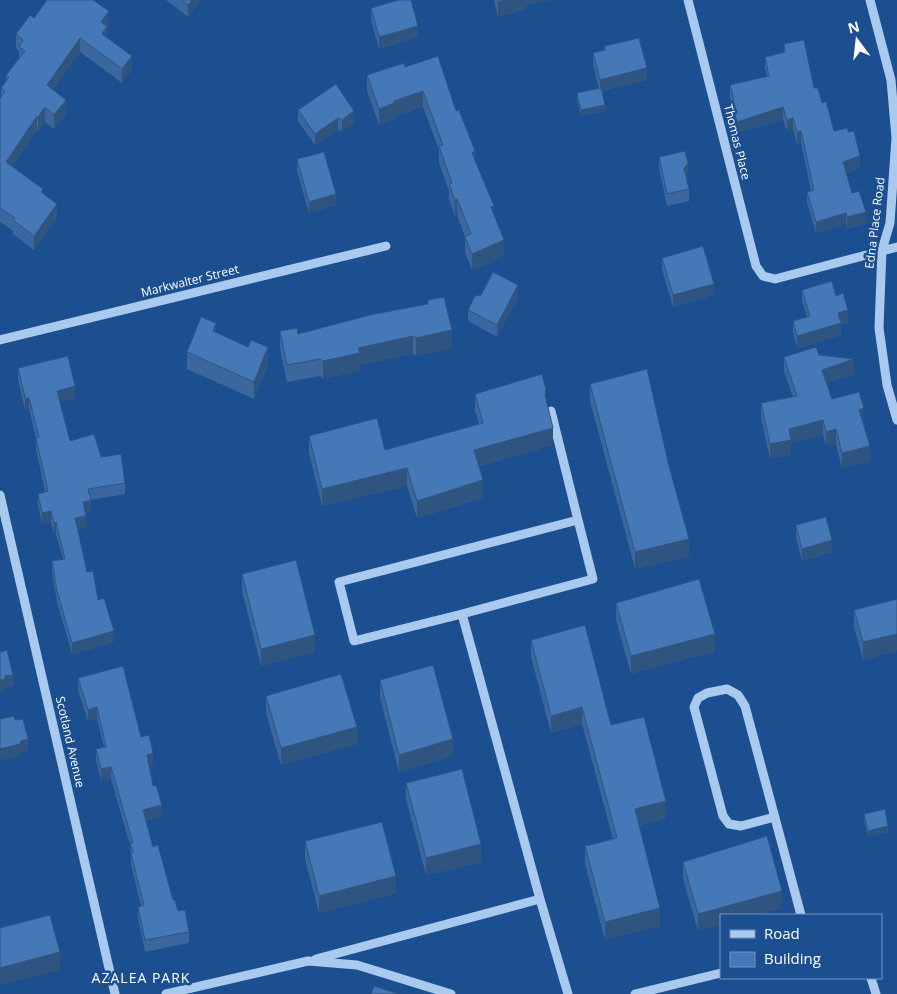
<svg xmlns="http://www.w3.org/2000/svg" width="897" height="994" font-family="'Open Sans',sans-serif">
	<rect width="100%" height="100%" fill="#1b4f8f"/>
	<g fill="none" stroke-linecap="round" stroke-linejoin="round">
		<path stroke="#a9c9ee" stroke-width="9" d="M688 0 756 266 763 276 775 279 897 247
			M870 0 891 80 896 138 890 223 882 250 879 328 887 385 897 420
			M0 340 386 246
			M0 495 115 994
			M462 614 354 641 339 582 578 520 551 411
			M775 817 741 826 729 824 723 816 694 707 698 698 707 693 727 689 738 695 745 706 801 915
			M316 959 540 899
			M871 978 876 994
			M166 994 308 961 357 965 451 994
			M568 994 540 899 462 614 593 579 578 520
			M635 994 721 973"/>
	</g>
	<path fill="#3a679d" d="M166 0H200L188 17Z
		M494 0H550L526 5V9L498 17Z
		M371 8 418 37 379 49 371 20Z
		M34 18 109 25 107 28V38L132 70 122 83 80 52 53 90 66 114 54 129 45 122 38 131 37 130 12 167 43 193 57 218 34 250 13 234V231L0 222V98L1 97V88L6 82V75L19 58V51L16 48V34Z
		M784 44 814 88 822 103 834 131 848 132 860 168 846 173 852 193 866 223 847 229 846 224 816 233 807 203V192L811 191 801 143 797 144 793 130 787 131 783 119 737 133 731 112V101L730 97V85L767 76 765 68V57L784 53Z
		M605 46 647 80 602 91 605 111 581 116 577 99V93L599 88 593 65V53L605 50Z
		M405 67 456 111 475 160 494 215 504 256 472 270 465 253V237L457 215 455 216 449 200V191L439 163V150L423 107 394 117V119L379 125 367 91V75Z
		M336 84 354 123 342 131 338 130 315 145 298 121V110Z
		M659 157 688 176 686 178 689 189V201L667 206 659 168Z
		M297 159 336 205 309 213 297 171Z
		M662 258 714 295 673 307 662 269Z
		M802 290 836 296 848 322 841 324V335L797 348 793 333V321L807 317 802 301Z
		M518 297 497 337 468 321V310Z
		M428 300 452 348 416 356 413 353 360 365V370L323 379 320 376 287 382 280 349V331L298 334 428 304Z
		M216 332 248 347 268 365 254 399 187 369V352Z
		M819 355 854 374 826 383 832 399 864 423 870 461 842 468 836 444 826 446 823 434 791 443V454L770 459 761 418V403L793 397 784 372V357Z
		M18 368 75 398 59 401 70 441 101 457 125 483V494L90 500 91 511 86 512V527L78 529 87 572 114 642 72 654 57 602 52 572V561L63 559 56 534H54L51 522 42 524 38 505V494L45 492 36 449V438L29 409 25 410 18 380Z
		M590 384 689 556 635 569 590 401Z
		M475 394 546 401 553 445 479 466 483 498 417 518 407 486 322 506 309 453V436L385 450 479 424 475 411Z
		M796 525 832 552 802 561 796 537Z
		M242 574 315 652 261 666 242 591Z
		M897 599V651L863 660 854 627V610Z
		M616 603 715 651 631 674 616 620Z
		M531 640 611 725 666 818 639 826 660 926 605 940 585 864V846L613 839 582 724 551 733 531 657Z
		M78 678 141 737 153 765 150 766 153 786 162 816 146 821 153 847 173 900 178 911 189 932V943L145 952 138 918V907L141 906 131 865 130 845 111 779 101 781 96 760V749L104 747 97 719 88 721 78 690Z
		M380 680 453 756 399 772 380 698Z
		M266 696 357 744 281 765 266 713Z
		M406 783 481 862 426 875 406 800Z
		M864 814 888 832 868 837 864 820Z
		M305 841 396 893 319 913 305 859Z
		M683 862 782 908 755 915H721L698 931 683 879Z"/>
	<path fill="#305480" d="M192 0H200L188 17V5Z
		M506 0H550L526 5V9L498 17V2Z
		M109 11V25L107 28V40L102 48 101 22Z
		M418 26V37L379 49V37Z
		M80 38V52L47 99V85Z
		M132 56V70L122 83V69Z
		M647 68V80L600 91V80Z
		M423 91V107L394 117V119L379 125V109L394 101Z
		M66 100V114L54 129V115Z
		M605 105V111L581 116V110Z
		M45 107V122L38 131V117Z
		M783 107V119L737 133V122Z
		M354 111V123L342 131V120Z
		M37 116V130L6 176V162Z
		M338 118V130L315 145V134Z
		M793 118V130L787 131V120Z
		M801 131V143L797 144V132Z
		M475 151V167L472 153Z
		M860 156V168L843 174V162Z
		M688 164V176L684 180V168Z
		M336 194V205L309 213V202Z
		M457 199V215L455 216V200Z
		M57 204V218L34 250V236Z
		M494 206V222L491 207Z
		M866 212V223L847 229V217Z
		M846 213V224L816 233V222Z
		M504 240V256L472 270V254Z
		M714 284V295L673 307V295Z
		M518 285V297L497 337V325Z
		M848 310V322L841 324V335L797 348V336L838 313Z
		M216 323V340L213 331Z
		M452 330V348L416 356V338Z
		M413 336V353L360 365V370L323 379V361L358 348Z
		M268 347V365L254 399V382Z
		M854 359V374L822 384V370Z
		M75 386V398L57 402V391Z
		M25 398H29V409L25 410Z
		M864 408V423L859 410Z
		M823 420V434L791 443V454L770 459V444L789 429Z
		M553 428V445L474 467V450Z
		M836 429V444L826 446V432Z
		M870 446V461L842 468V453Z
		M407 468V486L322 506V489Z
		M483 480V498L417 518V501Z
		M91 500V511L83 513V502Z
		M51 511V522L42 524V513Z
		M86 516V527L75 529V518Z
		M56 522V534H54V523Z
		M689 539V556L635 569V552Z
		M832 540V552L802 561V549Z
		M114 631V642L72 654V643Z
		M715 634V651L631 674V656Z
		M897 634V651L863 660V642Z
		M315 635V652L261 666V649Z
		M13 675V686L5 688V691L0 692V680L5 676Z
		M97 707V719L88 721V710Z
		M582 707V724L551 733V716Z
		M357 727V744L281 765V748Z
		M28 739V751L21 753 20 756 0 760V749L21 741Z
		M453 739V756L399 772V755Z
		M153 753V765L147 767V755Z
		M111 767V779L101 781V769Z
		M666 801V818L635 827V809Z
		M162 805V816L143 822V810Z
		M888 826V832L868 837V831Z
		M481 844V862L426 875V858Z
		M396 876V893L319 913V896Z
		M782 891V908L755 915H721V925L698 931V914Z
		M660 908V926L605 940V922Z
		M60 952V970L0 985V968Z"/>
	<path fill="#4478b7" stroke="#305480" d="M47 0H93L109 11 101 22 107 26 102 34 132 56 122 69 80 38 47 85 66 100 54 115 45 107 38 117 37 116 6 162 43 189 41 192 57 204 34 236 13 220 15 218 0 208V98L5 91 1 88 9 77 6 75 25 51 19 47 23 40 16 34 30 15 34 18Z
		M182 0H192L188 5Z
		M399 0H411L418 26 379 37 371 8Z
		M498 0H506L498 2Z
		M639 38 647 68 600 80 593 53 605 50V46Z
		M804 40 814 88H818L822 103 826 101 834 131 848 128V132L854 131 860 156 843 162 852 193 859 191 866 212 847 217 846 213 816 222 807 192 814 190 801 131 797 132 793 118 787 120 783 107 737 122 731 101 734 100 730 85 769 76 765 57 785 52 784 44Z
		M438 56 456 111 459 110 475 151 472 153 494 206 491 207 504 240 472 254 465 237 471 234 457 199 455 200 449 184 452 183 439 146 443 145 423 91 394 101V103L379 109 367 75 404 63 405 67Z
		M336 84 354 111 342 120 338 118 315 134 298 110Z
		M601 88 605 105 581 110 577 93Z
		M685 151 688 164 684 168 689 189 667 194 659 157Z
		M324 152 336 194 309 202 297 159Z
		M703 246 714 284 673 295 662 258Z
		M493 272 518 285 497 325 468 310 475 296 481 295Z
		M832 281 836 296 843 293 848 310 838 313 841 323 797 336 793 321 810 316 802 290Z
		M444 297 452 330 416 338 413 336 358 348 360 353 323 361 320 359 287 365 280 331 297 328 298 334 374 314 428 304V300Z
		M201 317 216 323 213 331 248 347 251 340 268 347 254 382 187 352Z
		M816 347 819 355 854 359 822 370 832 399 859 392 864 408 859 410 870 446 842 453 836 429 826 432 823 420 789 429 791 440 770 444 761 403 797 396 784 357Z
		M68 356 75 386 57 391 70 441 94 434 101 457 121 454 125 483 88 489 91 500 83 502 86 516 75 518 87 572 93 571 98 600 104 598 114 631 72 643 57 591 52 561 65 559 56 522 54 523 51 511 42 513 38 494 48 491 36 438 39 437 29 398H25L18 368Z
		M647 369 668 462 689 539 635 552 590 384Z
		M542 374 546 390 545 395 553 428 474 450 483 480 417 501 407 468 322 489 309 436 377 418 385 450 483 423 475 394Z
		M826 517 832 540 802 549 796 525Z
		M296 560 315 635 261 649 242 574Z
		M699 579 715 634 631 656 616 603Z
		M897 599V634L863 642 854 610Z
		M585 625 611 725 644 717 666 801 635 809 660 908 605 922 585 846 617 838 582 707 551 716 531 640Z
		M0 650 1 652 7 650 13 675 5 676V679L0 680Z
		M433 665 453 739 399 755 380 680Z
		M123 666 141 737 149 735 153 753 147 755 153 786 156 785 162 805 143 810 153 847 158 845 173 900H175L178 911 185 910 189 932 145 940 138 907 144 905 131 854 133 852 130 843H133L111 767 101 769 96 749 106 747 97 707 88 710 78 678Z
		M341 674 357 727 281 748 266 696Z
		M14 716 15 720 23 719 28 739 21 741 20 744 0 749V719Z
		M462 769 481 844 426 858 406 783Z
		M885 809 888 826 868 831 864 814Z
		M382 822 396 876 319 896 305 841Z
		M767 836 782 891 698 914 683 862Z
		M50 915 60 952 0 968V928Z
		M374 986 399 994H371Z"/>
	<g text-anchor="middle" stroke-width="5" stroke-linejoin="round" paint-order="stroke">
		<g font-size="12" fill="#fff" stroke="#1b4f8f">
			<text transform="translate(737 142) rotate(76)" y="4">Thomas Place</text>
			<text transform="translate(875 223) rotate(-83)" y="4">Edna Place Road</text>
			<text transform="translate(190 281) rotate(-14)" y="4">Markwalter Street</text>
			<text transform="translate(70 742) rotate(77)" y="4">Scotland Avenue</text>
		</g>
		<g font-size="14" letter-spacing="1" fill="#fff" stroke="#1b4f8f">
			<text x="141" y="983">AZALEA PARK</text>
		</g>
	</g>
	<rect x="720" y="914" width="162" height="65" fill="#1b4f8f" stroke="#7695bc"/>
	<rect x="730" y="930" width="25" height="8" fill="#a9c9ee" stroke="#7695bc"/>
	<text x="764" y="939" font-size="15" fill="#ffffff">Road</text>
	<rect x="730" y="952" width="25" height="15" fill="#4478b7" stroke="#7695bc"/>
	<text x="764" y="964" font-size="15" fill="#ffffff">Building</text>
	<g transform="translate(857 40) rotate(345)" stroke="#1b4f8f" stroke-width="4" paint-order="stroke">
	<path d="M0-4L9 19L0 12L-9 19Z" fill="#ffffff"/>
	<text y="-8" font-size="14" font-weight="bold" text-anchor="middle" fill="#ffffff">N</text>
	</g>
</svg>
